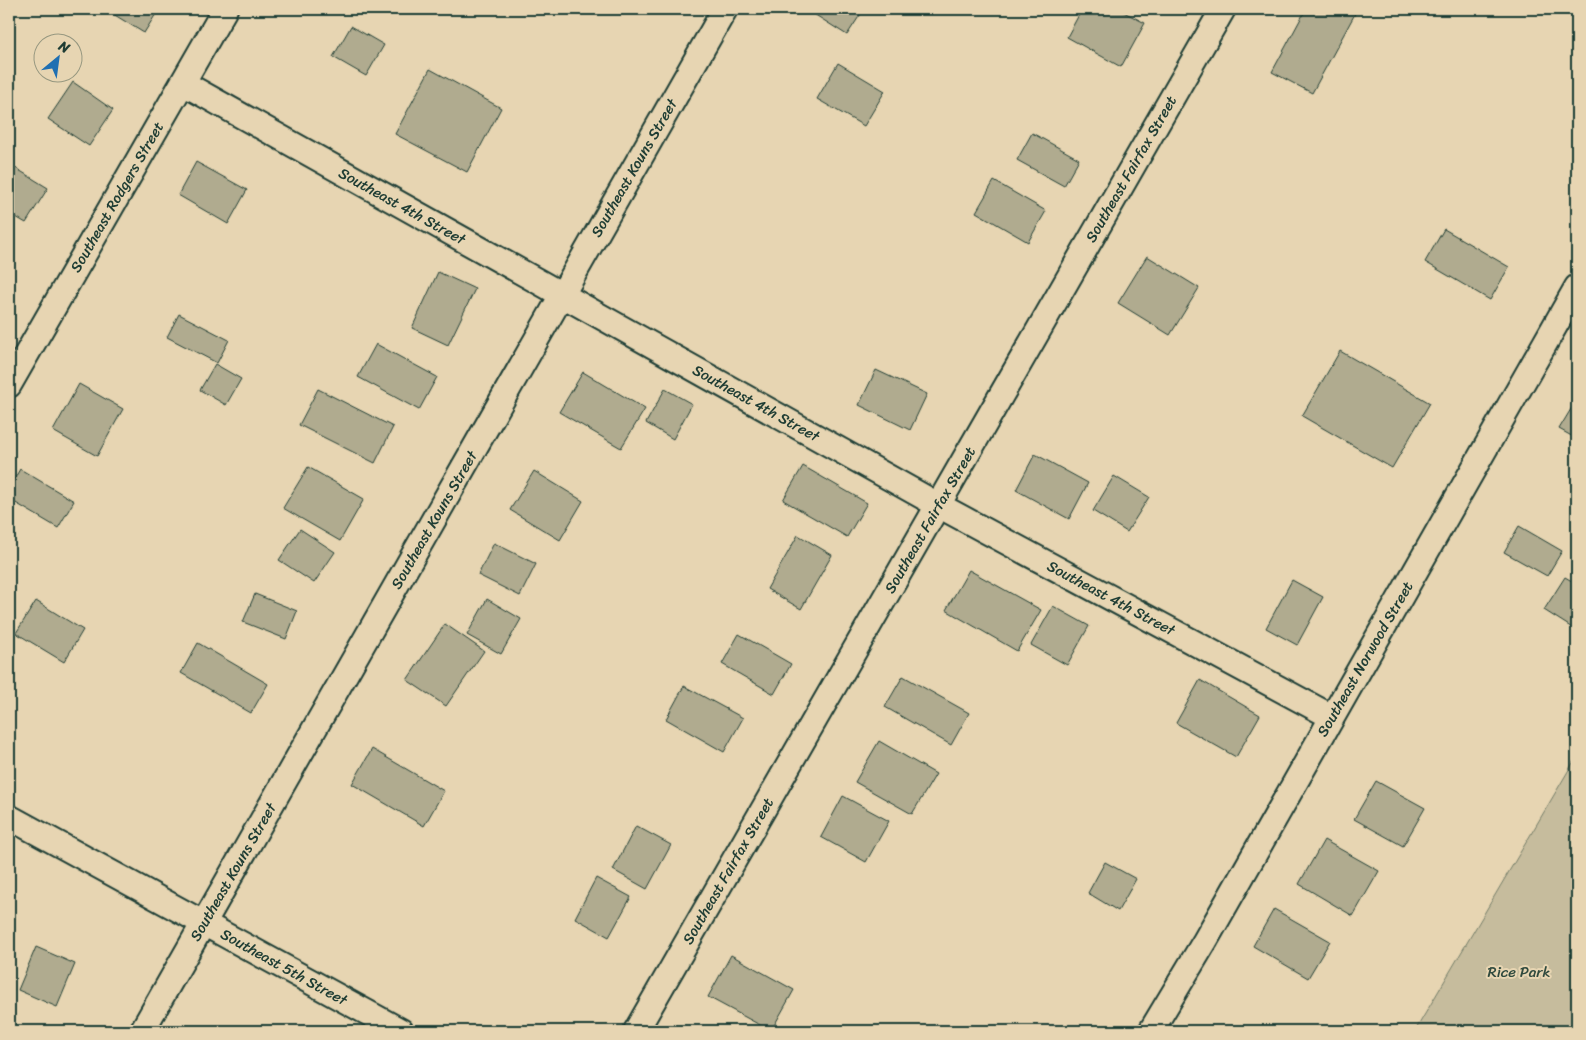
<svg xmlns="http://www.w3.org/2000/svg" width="1586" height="1040" font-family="Sriracha,sans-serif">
	<rect width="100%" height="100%" fill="#e7d5b2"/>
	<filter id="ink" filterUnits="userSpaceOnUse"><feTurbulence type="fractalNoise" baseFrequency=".02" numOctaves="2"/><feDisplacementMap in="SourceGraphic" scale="10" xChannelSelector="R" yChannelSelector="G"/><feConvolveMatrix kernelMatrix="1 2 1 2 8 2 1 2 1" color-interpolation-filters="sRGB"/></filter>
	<g filter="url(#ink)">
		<path fill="#c6bc9d" stroke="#727c68" d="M1577 756V1031H1415Z"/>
		<path fill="#b0ab8f" stroke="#1f3d34" d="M105 9H159L144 33Z
			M806 9H864L847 35Z
			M1082 9H1118L1145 23 1121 67 1067 37Z
			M1306 9 1357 10 1312 93 1272 72Z
			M351 26 384 45 366 76 333 57Z
			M838 63 885 91 864 126 817 99Z
			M430 69 501 108 467 172 395 134Z
			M73 82 113 110 89 146 48 119Z
			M1032 133 1079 159 1064 186 1017 160Z
			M196 162 247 190 228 224 178 195Z
			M9 164 48 188 26 223 9 213Z
			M994 181 1046 211 1028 242 976 212Z
			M1444 229 1509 267 1490 300 1425 262Z
			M1147 256 1199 288 1170 335 1118 303Z
			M438 272 475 289 448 345 412 328Z
			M179 314 229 340 217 363 167 337Z
			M376 344 437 377 419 410 358 377Z
			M1340 351 1430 403 1392 468 1302 416Z
			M215 364 241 379 226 405 200 390Z
			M876 370 927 394 910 430 859 405Z
			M583 372 645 409 621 448 559 412Z
			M79 384 123 409 97 456 53 431Z
			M318 389 393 427 375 463 299 425Z
			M665 389 692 404 673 439 646 423Z
			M1577 399V439L1559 429Z
			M1035 454 1088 483 1069 519 1016 490Z
			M803 466 867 503 847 537 783 500Z
			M308 467 364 499 340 541 283 508Z
			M20 469 74 501 58 528 9 499V488Z
			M534 471 583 501 560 540 510 510Z
			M1114 476 1149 497 1127 532 1093 511Z
			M1519 526 1562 551 1547 576 1504 552Z
			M300 529 335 552 314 583 279 560Z
			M798 535 832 555 801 609 767 589Z
			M494 543 536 564 520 596 478 575Z
			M969 570 1041 610 1017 651 946 610Z
			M1565 577 1577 584V631L1544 610Z
			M1292 580 1323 597 1297 645 1266 628Z
			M255 594 297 611 286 639 243 622Z
			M487 599 521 619 501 654 467 635Z
			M36 601 83 630 64 662 16 633Z
			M1053 606 1089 626 1067 665 1031 645Z
			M445 624 484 651 446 706 407 680Z
			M739 634 791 664 774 694 722 664Z
			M198 643 268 684 251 713 181 673Z
			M903 676 969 713 951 745 885 707Z
			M1200 680 1260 715 1236 757 1176 723Z
			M684 686 743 718 724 752 666 719Z
			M879 741 936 774 912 814 855 782Z
			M372 749 444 791 424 826 352 784Z
			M1376 781 1425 808 1403 846 1354 819Z
			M843 796 889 821 866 862 821 837Z
			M636 826 671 845 647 889 613 870Z
			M1324 840 1379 871 1353 916 1299 884Z
			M1105 862 1136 879 1118 911 1088 893Z
			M596 878 631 897 609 937 575 918Z
			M1274 909 1330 941 1308 978 1253 946Z
			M36 947 75 964 57 1007 18 990Z
			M731 955 794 990 771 1031 708 997Z"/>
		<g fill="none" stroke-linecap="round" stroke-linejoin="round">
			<defs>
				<path id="minor" d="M183 83 938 505 1332 717
					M9 385 225 9
					M9 817 401 1031
					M142 1031 725 9
					M636 1031 1223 9
					M1151 1031 1205 941 1577 287"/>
			</defs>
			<use href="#minor" stroke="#1f3d34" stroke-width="28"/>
			<use href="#minor" stroke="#e7d5b2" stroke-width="24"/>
		</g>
	</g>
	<g text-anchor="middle" stroke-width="4" stroke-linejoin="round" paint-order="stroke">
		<g font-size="15" fill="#1f3d34" stroke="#e7d5b2">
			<text transform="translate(634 168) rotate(-60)" y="5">Southeast Kouns Street</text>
			<text transform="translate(1131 169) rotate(-60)" y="5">Southeast Fairfax Street</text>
			<text transform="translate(117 197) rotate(-60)" y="5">Southeast Rodgers Street</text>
			<text transform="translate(402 206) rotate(29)" y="5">Southeast 4th Street</text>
			<text transform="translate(756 403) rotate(29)" y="5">Southeast 4th Street</text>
			<text transform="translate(434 520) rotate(-60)" y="5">Southeast Kouns Street</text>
			<text transform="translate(930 520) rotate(-60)" y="5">Southeast Fairfax Street</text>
			<text transform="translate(1111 598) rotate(28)" y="5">Southeast 4th Street</text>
			<text transform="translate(1365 659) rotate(-60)" y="5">Southeast Norwood Street</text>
			<text transform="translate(728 871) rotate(-60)" y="5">Southeast Fairfax Street</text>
			<text transform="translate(233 872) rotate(-60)" y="5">Southeast Kouns Street</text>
			<text transform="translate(284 967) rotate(29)" y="5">Southeast 5th Street</text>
		</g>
		<g font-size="15" fill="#304a3e" stroke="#e7d5b2">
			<text x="1519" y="977">Rice Park</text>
		</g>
	</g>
	<rect width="1586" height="1040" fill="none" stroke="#e7d5b2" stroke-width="30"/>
	<rect x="15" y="15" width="1556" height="1010" fill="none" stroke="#1f3d34" stroke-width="2" filter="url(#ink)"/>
	<g transform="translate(58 58) rotate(29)"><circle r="24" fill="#e7d5b2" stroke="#979880"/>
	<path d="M0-4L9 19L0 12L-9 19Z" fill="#1f6fb2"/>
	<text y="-8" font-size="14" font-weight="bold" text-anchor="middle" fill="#1f3d34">N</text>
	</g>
</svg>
